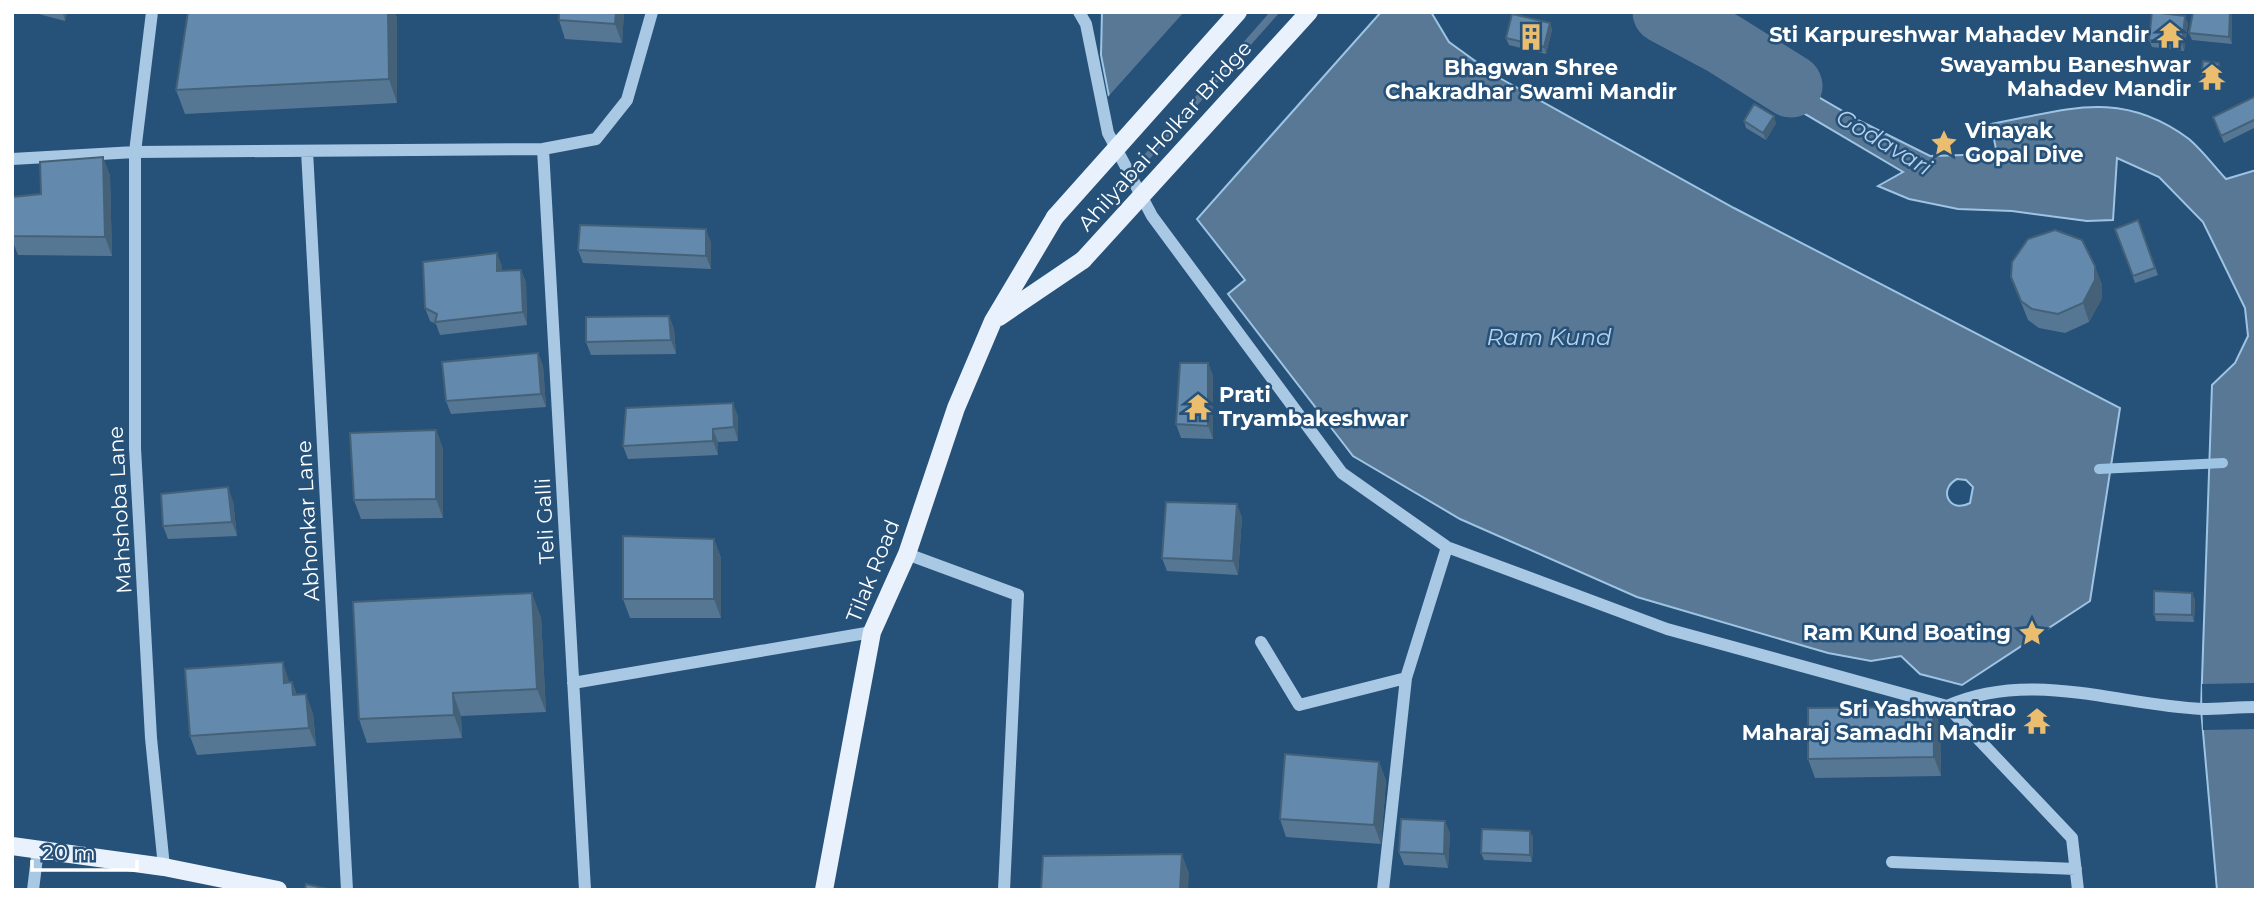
<svg xmlns="http://www.w3.org/2000/svg" width="2268" height="902" font-family="Montserrat,sans-serif">
	<rect width="100%" height="100%" fill="#265179"/>
	<path fill="#587895" stroke="#9ec4e3" stroke-width="2" fill-rule="evenodd" d="M1102 12H1324L1134 227 1101 55Z
		M1381 12H1431L1449 42 1496 76 1734 208 2120 408 2090 601 1962 685 1920 674 1901 656 1871 661 1828 653 1637 597 1460 519 1353 456 1228 294 1245 280 1197 219ZM1957 479 1966 480 1973 487 1970 503C1950 514 1937 490 1957 479Z
		M1718 39 1860 121 1930 156 1997 154 1991 124C2068 110 2120 88 2189 139 2202 150 2214 166 2226 179L2256 170V890H2217L2201 709 2212 385 2235 363 2248 336 2245 308 2203 222 2159 177 2117 158 2113 220 2087 221 2012 211 1958 209 1909 199 1878 186 1903 172 1707 56Z"/>
	<path fill="#265179" d="M1184 12H1270L1122 180 1106 99Z
		M1280 12H1328L1137 230H1132L1123 189Z
		M2256 683V729L2203 730 2202 684Z"/>
	<g fill="none" stroke-linecap="round" stroke-linejoin="round">
		<path stroke="#9ec4e3" stroke-width="10" d="M2099 469 2223 463"/>
		<path stroke="#587895" stroke-width="63" d="M1664 12 1724 44 1791 86"/>
		<path stroke="#a9c8e3" stroke-width="12" d="M152 12 135 152V448L151 738 164 867
			M1079 12 1086 24 1108 133 1152 216 1342 473 1447 547 1667 629 1947 706 2072 838 2078 890
			M543 149 585 890
			M307 151 347 890
			M12 159 135 152 543 149 596 139 627 100 652 12
			M907 554 1018 595 1004 890
			M1261 642 1299 705 1406 678
			M573 683 872 632
			M1947 706C2030 669 2117 705 2202 709 2220 709 2238 707 2256 707
			M1892 862 2076 869
			M33 890 38 849
			M1383 890 1406 678 1447 547"/>
		<path stroke="#e8f1fc" stroke-width="18" d="M999 317 1083 260
			M12 846 164 867 278 890
			M824 890 872 632 907 554 956 408 993 321 1055 217"/>
		<path stroke="#e8f1fc" stroke-width="18" d="M1055 217 1238 12
			M1083 260 1309 12"/>
	</g>
	<path fill="#557794" d="M31 12H67L65 21Z
		M188 12H395L397 19V103L185 114 176 90Z
		M406 12H442L406 13Z
		M624 12 622 43 565 39 559 20Z
		M2232 16V44L2192 40 2189 33Z
		M1550 23 1552 30 1546 54 1509 45 1506 38Z
		M2188 23 2184 51 2152 47 2149 40Z
		M2221 69 2219 86 2203 85 2201 78Z
		M2256 96V127L2224 143 2213 117Z
		M1744 121 1776 123 1766 140 1746 128Z
		M103 157 110 176 112 256 18 255 12 240V197L41 194Z
		M2138 220 2158 275 2135 283 2115 229Z
		M711 242V269L583 263 578 250Z
		M502 266V270H521L526 283 527 325 440 335 436 324 430 321 425 308Z
		M2011 277 2102 284V298L2089 322 2065 333 2039 328 2028 320Z
		M669 316 674 329 676 354 591 355 586 342Z
		M538 353 543 366 546 407 451 414 446 401Z
		M1208 363 1213 376V439L1181 438 1176 424Z
		M738 416V441L718 442V455L628 459 623 446Z
		M436 430 443 449V518L361 519 354 500Z
		M233 501 237 536 168 539 163 526Z
		M1242 517 1238 575 1167 571 1162 558Z
		M714 539 721 558V618H630L623 599Z
		M2192 593 2195 600 2194 622 2156 621 2154 614Z
		M541 617 546 712 461 716 462 738 367 743 359 719Z
		M289 681 290 682H292L297 695 313 713 316 746 197 755 190 736Z
		M1933 707 1940 726 1941 776 1815 778 1808 759Z
		M1379 762 1386 781 1381 844 1286 837 1280 819Z
		M1445 821 1450 834 1448 868 1404 865 1399 852Z
		M1533 837 1532 862 1484 860 1481 853Z"/>
	<path fill="#456178" d="M63 12H67L65 21 63 14Z
		M388 12H395L397 19V103L389 79Z
		M616 12H624L622 43 615 24Z
		M2230 12H2231L2232 16V44L2229 37Z
		M2185 16 2188 23 2184 51 2182 44Z
		M1550 23 1552 30 1546 54 1544 47Z
		M2219 63 2221 69 2219 86 2217 79Z
		M1774 116 1776 123 1766 140 1763 133Z
		M103 157 110 176 112 256 105 237Z
		M706 229 711 242V269L706 256Z
		M497 253 502 266V284L497 271Z
		M2095 266 2102 284V298L2089 322 2083 303Z
		M521 270 526 283 527 325 523 312Z
		M669 316 674 329 676 354 671 340Z
		M538 353 543 366 546 407 541 394Z
		M1208 363 1213 376V439L1208 426Z
		M733 403 738 416V441L734 427Z
		M713 429 718 442V455L713 441Z
		M436 430 443 449V518L436 499Z
		M228 487 233 501 237 536 232 522Z
		M1237 504 1242 517 1238 575 1233 561Z
		M714 539 721 558V618L714 599Z
		M532 593 541 617 546 712 537 689Z
		M2192 593 2195 600 2194 622 2192 615Z
		M283 662 289 681 291 702 284 683Z
		M292 682 299 701 293 695Z
		M453 693 461 716 462 738 454 715Z
		M306 694 313 713 316 746 309 728Z
		M1933 707 1940 726 1941 776 1934 757Z
		M1379 762 1386 781 1381 844 1374 825Z
		M1445 821 1450 834 1448 868 1444 854Z
		M1530 831 1533 837 1532 862 1530 855Z
		M1182 854 1189 873 1188 890H1180Z"/>
	<path fill="#638aac" stroke="#456178" stroke-width="2" d="M188 12H388L389 79 176 90Z
		M559 12H616L615 24 559 20Z
		M2152 12 2185 16 2182 44 2149 40Z
		M2193 12H2230L2229 37 2189 33Z
		M1512 14 1550 23 1544 47 1506 38Z
		M2203 61 2219 63 2217 79 2201 78Z
		M2256 96V119L2221 136 2213 117Z
		M1754 104 1774 116 1763 133 1744 121Z
		M103 157 105 237 12 236V197L41 194 40 162Z
		M2138 220 2155 268 2133 276 2115 229Z
		M580 225 706 229V256L578 250Z
		M2055 230 2082 240 2095 266V280L2083 303 2058 314 2032 309 2021 301 2011 277 2012 262 2028 239Z
		M497 253V271L521 270 523 312 435 322 437 314 425 308 423 262Z
		M669 316 671 340 586 342V317Z
		M538 353 541 394 446 401 442 362Z
		M1180 363H1208V426L1176 424Z
		M733 403 734 427 713 429V441L623 446 626 408Z
		M436 430V499L354 500 350 433Z
		M228 487 232 522 163 526 161 494Z
		M1166 502 1237 504 1233 561 1162 558Z
		M623 536 714 539V599H623Z
		M2154 591 2192 593V615L2154 614Z
		M532 593 537 689 453 693 454 715 359 719 353 602Z
		M283 662 284 683 292 682 293 695 306 694 309 728 190 736 185 669Z
		M1933 707 1934 757 1808 759V708Z
		M1285 754 1379 762 1374 825 1280 819Z
		M1401 819 1445 821 1444 854 1399 852Z
		M1482 829 1530 831V855L1481 853Z
		M1182 854 1180 890H1041L1043 856Z
		M306 884 332 890H305Z"/>
	<defs>
		<symbol id="temple-bare" viewBox="-9 -9 18 18"><path d="M0-6L5-2H3V0L6.5 2.5H4V6H1.5V3h-3V6H-4V2.5H-6.5L-3 0V-2H-5Z" fill="#ebbd6f" stroke="#265179" stroke-width="2.5" paint-order="stroke"/></symbol>
		<symbol id="building-bare" viewBox="-9 -9 18 18"><path d="M-4-6H4V6H1V3H-1V6H-4ZM-2.5-4.3h1.7v1.8h-1.7ZM.8-4.3h1.7v1.8H.8ZM-2.5-1h1.7V.8h-1.7ZM.8-1h1.7V.8H.8Z" fill="#ebbd6f" stroke="#265179" stroke-width="2.5" paint-order="stroke"/></symbol>
		<symbol id="sight-bare" viewBox="-9 -9 18 18"><path d="M0-6L1.8-2.2L6-1.7L2.9 1.2L3.7 5.4L0 3.3L-3.7 5.4L-2.9 1.2L-6-1.7L-1.8-2.2Z" fill="#ebbd6f" stroke="#265179" stroke-width="2.5" paint-order="stroke"/></symbol>
	</defs>
	<g fill-rule="evenodd">
		<use href="#temple-bare" x="2151" y="16" width="38" height="38"/>
		<use href="#building-bare" x="1512" y="18" width="38" height="38"/>
		<use href="#temple-bare" x="2193" y="58" width="38" height="38"/>
		<use href="#sight-bare" x="1925" y="124" width="38" height="38"/>
		<use href="#temple-bare" x="1179" y="388" width="38" height="38"/>
		<use href="#sight-bare" x="2013" y="614" width="38" height="38"/>
		<use href="#temple-bare" x="2018" y="702" width="38" height="38"/>
	</g>
	<g text-anchor="middle" stroke-width="5" stroke-linejoin="round" paint-order="stroke">
		<g font-size="21" font-weight="bold" fill="#fff" stroke="#265179" text-anchor="end">
			<text x="2149" y="42">Sti Karpureshwar Mahadev Mandir</text>
			<text x="2191" y="72">Swayambu Baneshwar<tspan x="2191" dy="24">Mahadev Mandir</tspan></text>
			<text x="1531" y="75" text-anchor="middle">Bhagwan Shree<tspan x="1531" dy="24">Chakradhar Swami Mandir</tspan></text>
			<text x="1965" y="138" text-anchor="start">Vinayak<tspan x="1965" dy="24">Gopal Dive</tspan></text>
			<text x="1219" y="402" text-anchor="start">Prati<tspan x="1219" dy="24">Tryambakeshwar</tspan></text>
			<text x="2011" y="640">Ram Kund Boating</text>
			<text x="2016" y="716">Sri Yashwantrao<tspan x="2016" dy="24">Maharaj Samadhi Mandir</tspan></text>
		</g>
		<g font-size="21" fill="#fff" stroke="#265179">
			<text transform="translate(1165 136) rotate(-48)" y="7">Ahilyabai Holkar Bridge</text>
			<text transform="translate(120 510) rotate(-93)" y="7">Mahshoba Lane</text>
			<text transform="translate(308 521) rotate(-93)" y="7">Abhonkar Lane</text>
			<text transform="translate(545 521) rotate(-93)" y="7">Teli Galli</text>
			<text transform="translate(873 571) rotate(-68)" y="7">Tilak Road</text>
		</g>
		<g font-size="23" font-style="italic" fill="#b4d2eb" stroke="#265179">
			<text transform="translate(1884 142) rotate(31)" y="8">Godavari</text>
			<text x="1549" y="345">Ram Kund</text>
		</g>
	</g>
	<rect width="2268" height="902" fill="none" stroke="#ffffff" stroke-width="28"/>
	<path d="M32 860v10h105v-10" fill="none" stroke="#ffffff" stroke-width="3.5"/>
	<text x="42" y="860" font-size="21" fill="#ffffff" stroke="#265179" stroke-width="5" paint-order="stroke">20 m</text>
</svg>
